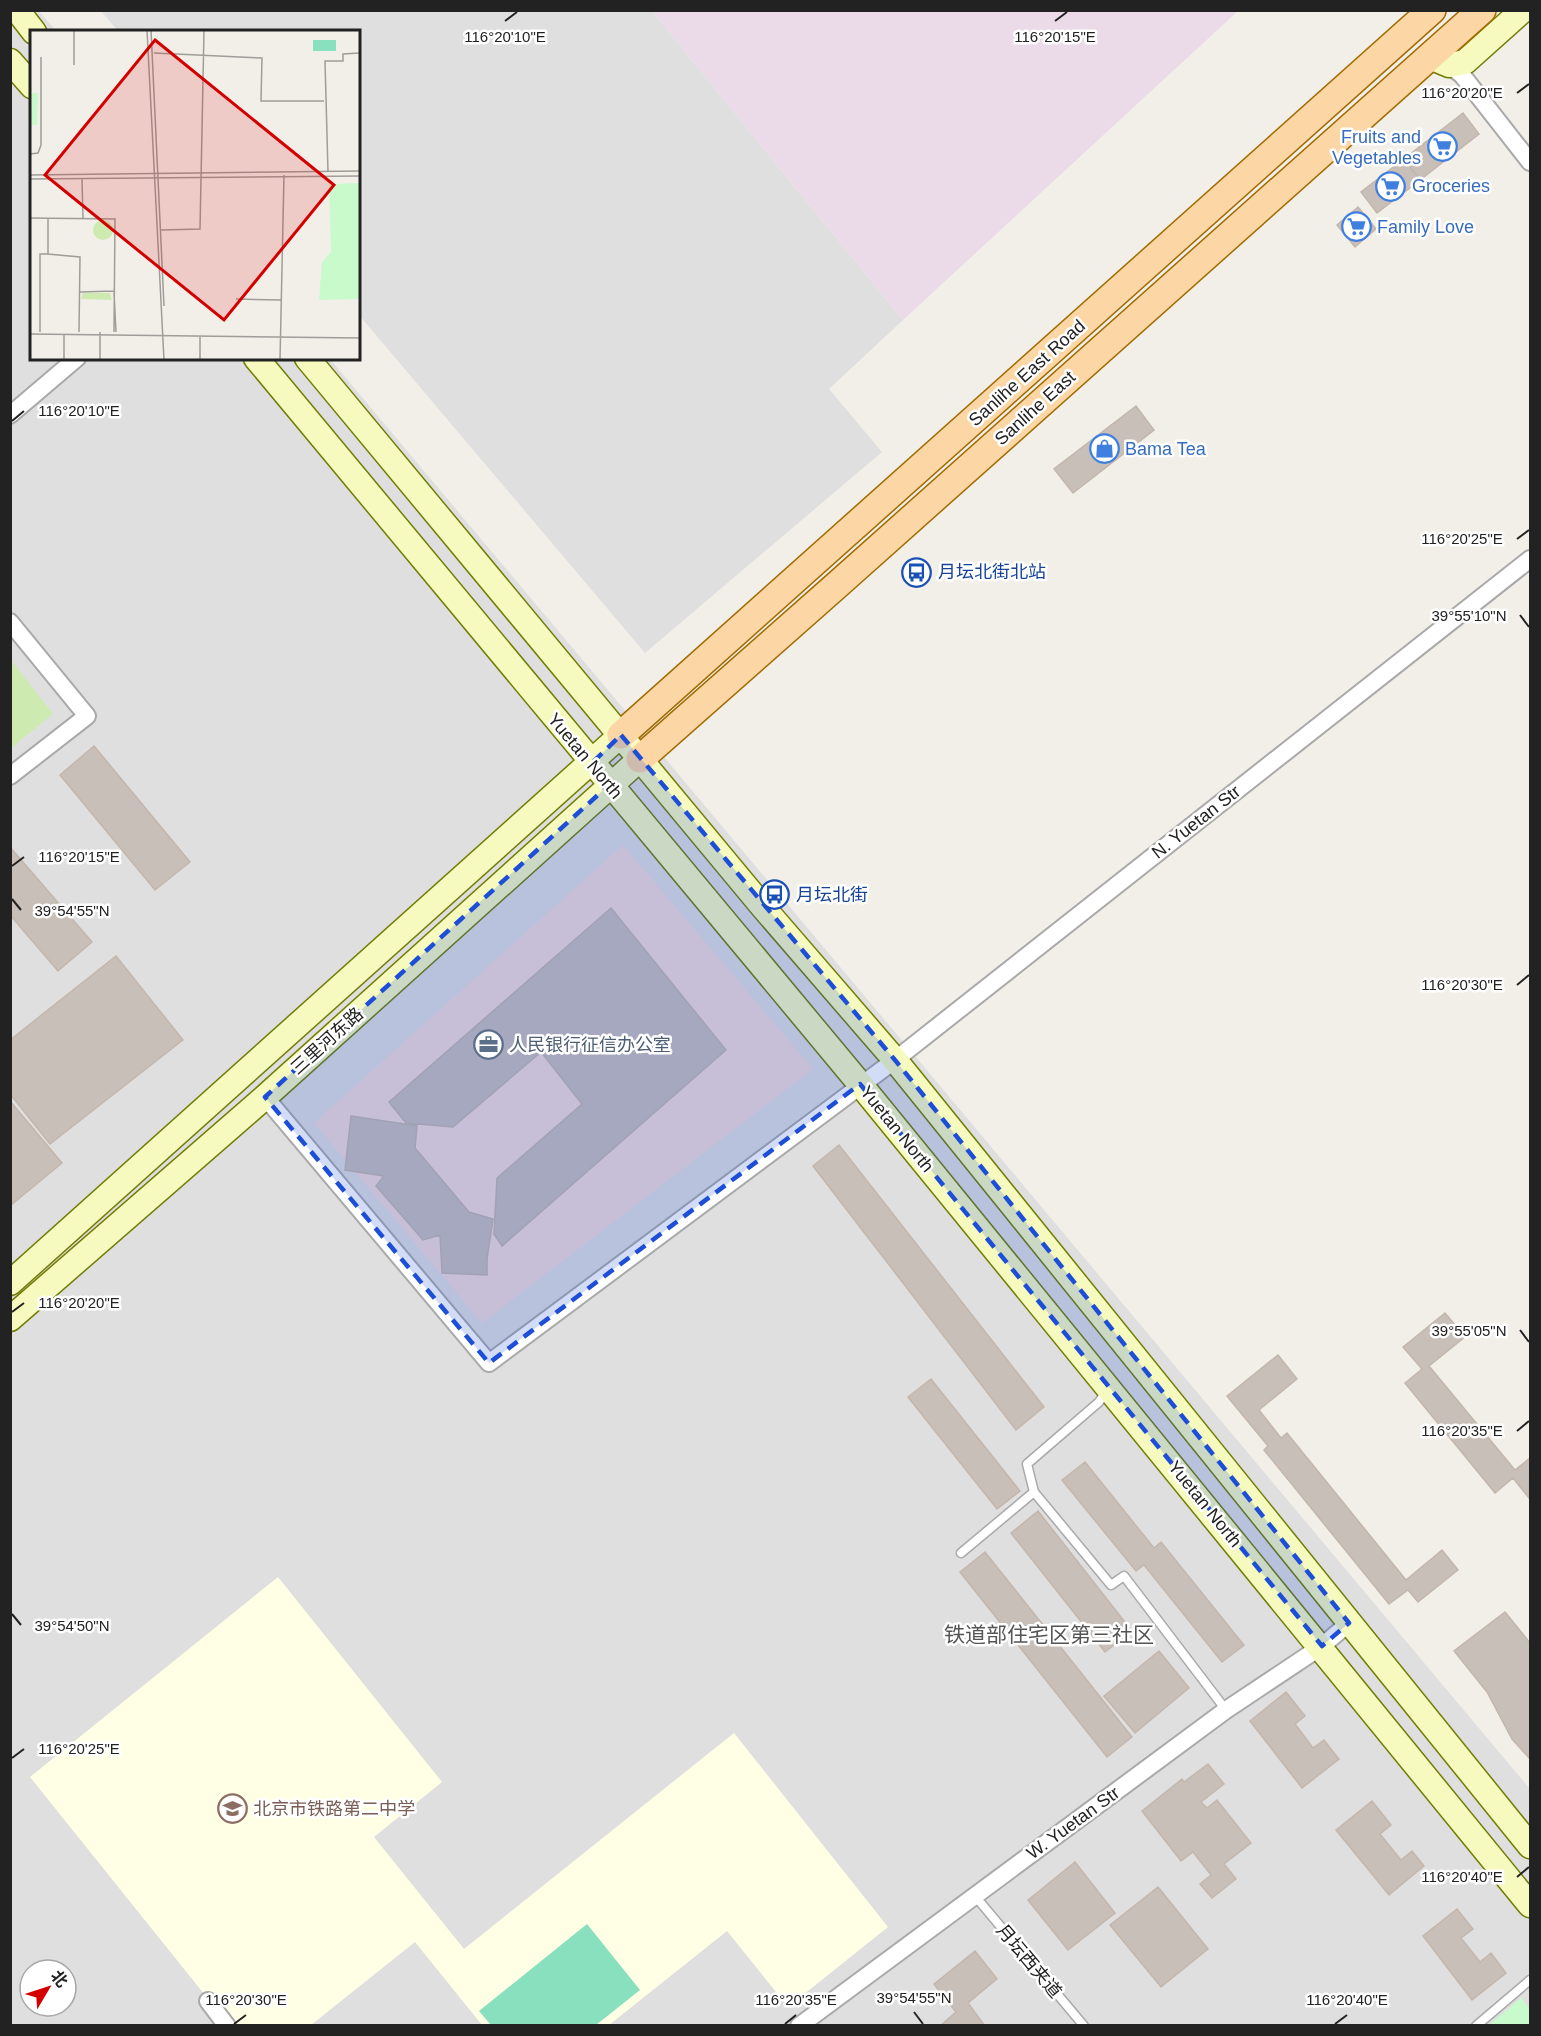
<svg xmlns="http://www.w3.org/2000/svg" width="1541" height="2036" font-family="Helvetica,'Noto Sans SC',sans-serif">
	<rect width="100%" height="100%" fill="#f2efe9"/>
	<path fill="#e0dfdf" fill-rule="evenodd" d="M38 10 56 31 32 32V358L330 359 1530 1789V2025L11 2026 10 11ZM30 1970H66V2006H30Z
		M101 11H652L903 320 829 389 882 452 645 653 359 315 358 32 118 31Z"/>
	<path fill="#f2dad9" d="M623 845 813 1069 482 1323 314 1123Z"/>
	<path fill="#ebdbe8" d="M652 11H1238L903 320Z"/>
	<path fill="#ffffe5" d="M278 1577 442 1782 374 1837 464 1949 734 1733 888 1927 788 2007 727 1931 609 2025H482L415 1942 311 2025H229L30 1777Z"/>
	<path fill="#cdebb0" d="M11 660 53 714 11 748H10Z"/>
	<path fill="#c8facc" d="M1521 1998 1530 2009V2025H1489Z"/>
	<path fill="#88e0be" d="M587 1924 640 1990 596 2025H491L479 2011Z"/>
	<path fill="#c7bfb8" stroke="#c4b6ab" stroke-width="1.5" d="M1463 113 1479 134 1420 180 1404 159Z
		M1404 159 1420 180 1377 213 1361 192Z
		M1358 207 1376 229 1355 247 1337 225Z
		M1136 406 1154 430 1073 493 1054 469Z
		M94 746 190 862 155 890 60 775Z
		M10 847 92 942 58 971 10 915Z
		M611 908 726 1050 502 1246 494 1234 497 1178 582 1104 541 1052 453 1127 406 1123 389 1102Z
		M116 956 183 1040 50 1144 10 1094V1040Z
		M10 1101 62 1163 10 1206Z
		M351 1116 417 1126 415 1148 469 1212 493 1219 487 1259V1275L442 1273 440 1235 423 1240 376 1186 384 1176 345 1170Z
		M839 1145 1044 1407 1016 1430 813 1166Z
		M1445 1313 1465 1337 1429 1366 1515 1470 1530 1458 1529 1498 1513 1478 1495 1493 1405 1383 1422 1369 1403 1347Z
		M1278 1355 1297 1379 1259 1410 1281 1438 1287 1433 1406 1580 1442 1550 1458 1570 1418 1602 1408 1590 1389 1604 1264 1450 1268 1446 1227 1396Z
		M931 1379 1020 1491 997 1509 908 1397Z
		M1085 1462 1154 1548 1161 1542 1244 1645 1222 1662 1144 1565 1136 1571 1062 1480Z
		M1038 1511 1132 1631 1105 1652 1011 1533Z
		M985 1552 1132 1737 1107 1757 960 1572Z
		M1505 1612 1530 1643V1759L1512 1739 1487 1692 1454 1651Z
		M1159 1651 1189 1688 1135 1733 1104 1696Z
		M1286 1692 1305 1716 1295 1724 1313 1748 1324 1740 1339 1759 1302 1788 1250 1721Z
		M1208 1764 1224 1784 1201 1802 1207 1808 1217 1800 1251 1843 1224 1864 1236 1879 1212 1898 1200 1884 1211 1875 1193 1852 1181 1861 1142 1811 1182 1779 1184 1782Z
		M1372 1801 1391 1825 1380 1834 1401 1860 1412 1851 1424 1866 1389 1895 1336 1830Z
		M1075 1862 1115 1913 1068 1950 1028 1900Z
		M1158 1887 1208 1949 1161 1987 1110 1925Z
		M1457 1909 1473 1929 1461 1938 1480 1962 1491 1953 1506 1973 1472 2000 1423 1936Z
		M975 1951 997 1979 968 2003 985 2026H940L956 2012 934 1984Z"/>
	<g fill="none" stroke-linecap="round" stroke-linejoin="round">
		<defs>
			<path id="lane" d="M1034 1492 1111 1585 1124 1576 1226 1710
				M961 1553 1034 1492 1027 1464 1099 1402 1107 1390
				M975 1896 1084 2026
				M1476 2026 1530 1980"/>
			<path id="street" d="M1449 65 1462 75 1530 162
				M10 415 77 358
				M10 622 87 716 10 776
				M265 1097 489 1363 895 1060 1530 559
				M208 2001 227 2026
				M799 2026 1226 1710 1322 1646 1349 1623"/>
			<path id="secondary" d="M17 10 34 32
				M1430 57 1449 65 1465 62 1523 10
				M10 61 32 86
				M256 358 860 1084 1530 1905
				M307 358 762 906 895 1060 1530 1846
				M10 1283 621 735
				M10 1319 265 1097 640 759"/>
			<path id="primary" d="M621 735 1432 10
				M640 759C922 511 1201 260 1482 10"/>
		</defs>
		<use href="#lane" stroke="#a9a9a9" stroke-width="11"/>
		<use href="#street" stroke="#a9a9a9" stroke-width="20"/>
		<use href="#secondary" stroke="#707d05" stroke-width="27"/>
		<use href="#primary" stroke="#a06b00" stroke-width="30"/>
		<use href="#lane" stroke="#fff" stroke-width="8"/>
		<use href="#street" stroke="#fff" stroke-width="16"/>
		<use href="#secondary" stroke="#f7fabf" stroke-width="24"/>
		<use href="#primary" stroke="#fcd6a4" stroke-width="27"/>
	</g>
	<path fill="#1d4ed8" fill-opacity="0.2" stroke="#1d4ed8" stroke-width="4.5" stroke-dasharray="12 8" stroke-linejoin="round" d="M621 735 895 1060 1349 1623 1322 1646 860 1084 489 1363 265 1097 610 784 591 764Z"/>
	<path fill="none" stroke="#222" stroke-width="2" d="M505 21 517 12M1055 21 1067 12M1517 93 1529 84M12 421 24 411M1517 539 1529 530M1520 615 1529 627M12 866 24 857M12 899 21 910M1517 985 1529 975M12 1312 24 1303M1520 1330 1529 1342M1517 1431 1529 1421M12 1614 21 1625M12 1758 24 1749M1517 1877 1529 1867M914 2012 923 2024M234 2024 246 2015M785 2024 796 2015M1335 2024 1347 2015"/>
	<defs>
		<symbol id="supermarket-ring" viewBox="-11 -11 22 22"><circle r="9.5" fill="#fff" stroke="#3f7fe0" stroke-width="1.5"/><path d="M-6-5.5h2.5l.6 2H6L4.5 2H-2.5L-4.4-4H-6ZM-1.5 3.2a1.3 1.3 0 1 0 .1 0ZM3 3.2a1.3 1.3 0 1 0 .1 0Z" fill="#3f7fe0"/></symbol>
		<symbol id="shop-ring" viewBox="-11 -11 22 22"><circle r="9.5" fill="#fff" stroke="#3f7fe0" stroke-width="1.5"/><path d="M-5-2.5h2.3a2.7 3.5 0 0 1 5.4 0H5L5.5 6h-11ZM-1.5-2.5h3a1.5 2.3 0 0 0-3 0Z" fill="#3f7fe0"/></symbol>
		<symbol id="bus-ring" viewBox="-11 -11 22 22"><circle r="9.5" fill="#fff" stroke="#1a4fb4" stroke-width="1.5"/><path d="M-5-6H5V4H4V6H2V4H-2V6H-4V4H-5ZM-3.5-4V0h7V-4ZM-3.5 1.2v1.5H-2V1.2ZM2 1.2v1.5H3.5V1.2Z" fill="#1a4fb4"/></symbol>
		<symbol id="office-ring" viewBox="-11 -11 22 22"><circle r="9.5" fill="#fff" stroke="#5c6f8a" stroke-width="1.5"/><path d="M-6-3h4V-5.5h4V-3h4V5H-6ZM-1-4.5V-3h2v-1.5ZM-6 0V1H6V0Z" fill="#5c6f8a"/></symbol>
		<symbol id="school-ring" viewBox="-11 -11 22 22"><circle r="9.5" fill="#fff" stroke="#8d6e63" stroke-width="1.5"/><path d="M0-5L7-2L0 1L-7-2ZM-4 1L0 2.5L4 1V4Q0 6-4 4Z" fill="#8d6e63"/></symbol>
	</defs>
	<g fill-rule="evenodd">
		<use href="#supermarket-ring" x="1426" y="130" width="33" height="33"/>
		<use href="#supermarket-ring" x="1374" y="170" width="33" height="33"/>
		<use href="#supermarket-ring" x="1340" y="210" width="33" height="33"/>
		<use href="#shop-ring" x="1088" y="432" width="33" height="33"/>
		<use href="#bus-ring" x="900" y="556" width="33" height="33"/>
		<use href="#bus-ring" x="758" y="878" width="33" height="33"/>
		<use href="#office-ring" x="472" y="1028" width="33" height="33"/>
		<use href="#school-ring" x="216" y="1792" width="33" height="33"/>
	</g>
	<g text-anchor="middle" stroke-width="5" stroke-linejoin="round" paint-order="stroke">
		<g font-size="18" fill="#366cbe" stroke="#fff" text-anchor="start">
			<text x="1421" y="143" text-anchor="end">Fruits and<tspan x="1421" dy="21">Vegetables</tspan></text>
			<text x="1412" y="192">Groceries</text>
			<text x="1377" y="233">Family Love</text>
			<text x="1125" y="455">Bama Tea</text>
		</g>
		<g font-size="18" fill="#222" stroke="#fff">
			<text transform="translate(1027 373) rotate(-42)" y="6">Sanlihe East Road</text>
			<text transform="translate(1035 408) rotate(-42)" y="6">Sanlihe East</text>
			<text transform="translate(585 756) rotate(50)" y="6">Yuetan North</text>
			<text transform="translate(1196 822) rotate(-38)" y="6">N. Yuetan Str</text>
			<text transform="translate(327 1041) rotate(-42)" y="6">三里河东路</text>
			<text transform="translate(897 1129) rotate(51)" y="6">Yuetan North</text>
			<text transform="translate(1205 1504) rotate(51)" y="6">Yuetan North</text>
			<text transform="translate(1073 1823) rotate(-36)" y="6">W. Yuetan Str</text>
			<text transform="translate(1029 1961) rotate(50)" y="6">月坛西夹道</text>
		</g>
		<g font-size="18" fill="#164399" stroke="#fff" text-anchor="start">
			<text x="938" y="578">月坛北街北站</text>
			<text x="796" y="901">月坛北街</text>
		</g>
		<g font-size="18" fill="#4e5e75" stroke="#fff" text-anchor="start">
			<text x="509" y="1051">人民银行征信办公室</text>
		</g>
		<g font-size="18" fill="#785e54" stroke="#fff" text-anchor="start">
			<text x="253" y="1815">北京市铁路第二中学</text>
		</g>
		<g font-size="21" fill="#555" stroke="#fff">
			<text x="1049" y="1642">铁道部住宅区第三社区</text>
		</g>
	</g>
	<g transform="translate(30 30)">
		<rect width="330" height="330" fill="#f2efe9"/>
		<path d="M63 200a10 10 0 1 1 20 0a10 10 0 1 1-20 0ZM53 263H80L82 270 51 269Z" fill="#cdebb0"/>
		<path d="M0 63H8L7 95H0ZM330 153V269L289 270 292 232 301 222 299 154Z" fill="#c8facc"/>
		<path d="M283 10H306V21H283Z" fill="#88e0be"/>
		<path fill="none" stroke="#9f9d99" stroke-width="1.5" d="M44 0V35M117 0 134 330M121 0 134 276M124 23 232 28 231 71H294M0 124 8 123 11 115V27M298 142 295 31H313V24L330 23M0 145 330 141M0 149 330 146M52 149 53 189M0 188 85 189 84 302M18 189V224L50 227 49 302M131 200 170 199 174 0M50 262 84 261M84 263 86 302M206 269 251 270M10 302V224H18M70 302V330M0 304 330 308M34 330V305M170 330V306M250 330 254 145"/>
		<path fill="#d40000" fill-opacity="0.15" stroke="#d40000" stroke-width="3" d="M125 10 304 155 194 290 15 145Z"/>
		<rect width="330" height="330" fill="none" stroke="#222" stroke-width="3"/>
	</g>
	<g font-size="15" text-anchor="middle" fill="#222" stroke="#fff" stroke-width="5" stroke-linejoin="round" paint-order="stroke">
		<text x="505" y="42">116°20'10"E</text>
		<text x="1055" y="42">116°20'15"E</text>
		<text x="1462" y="98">116°20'20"E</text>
		<text x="79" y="416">116°20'10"E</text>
		<text x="1462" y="544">116°20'25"E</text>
		<text x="1469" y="621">39°55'10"N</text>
		<text x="79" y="862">116°20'15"E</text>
		<text x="72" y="916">39°54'55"N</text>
		<text x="1462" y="990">116°20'30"E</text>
		<text x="79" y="1308">116°20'20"E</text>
		<text x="1469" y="1336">39°55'05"N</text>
		<text x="1462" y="1436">116°20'35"E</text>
		<text x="72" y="1631">39°54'50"N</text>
		<text x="79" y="1754">116°20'25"E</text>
		<text x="1462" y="1882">116°20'40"E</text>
		<text x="914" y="2003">39°54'55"N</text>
		<text x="246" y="2005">116°20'30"E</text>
		<text x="796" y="2005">116°20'35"E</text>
		<text x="1347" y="2005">116°20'40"E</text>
	</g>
	<rect width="1541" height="2036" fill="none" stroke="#222222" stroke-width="24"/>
	<g transform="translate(48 1988) rotate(51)"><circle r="28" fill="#ffffff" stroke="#a7a7a7" stroke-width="1.5"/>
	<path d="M0-4.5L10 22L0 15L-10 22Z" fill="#d40000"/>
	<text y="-9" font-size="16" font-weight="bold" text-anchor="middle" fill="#222222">北</text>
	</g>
</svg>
